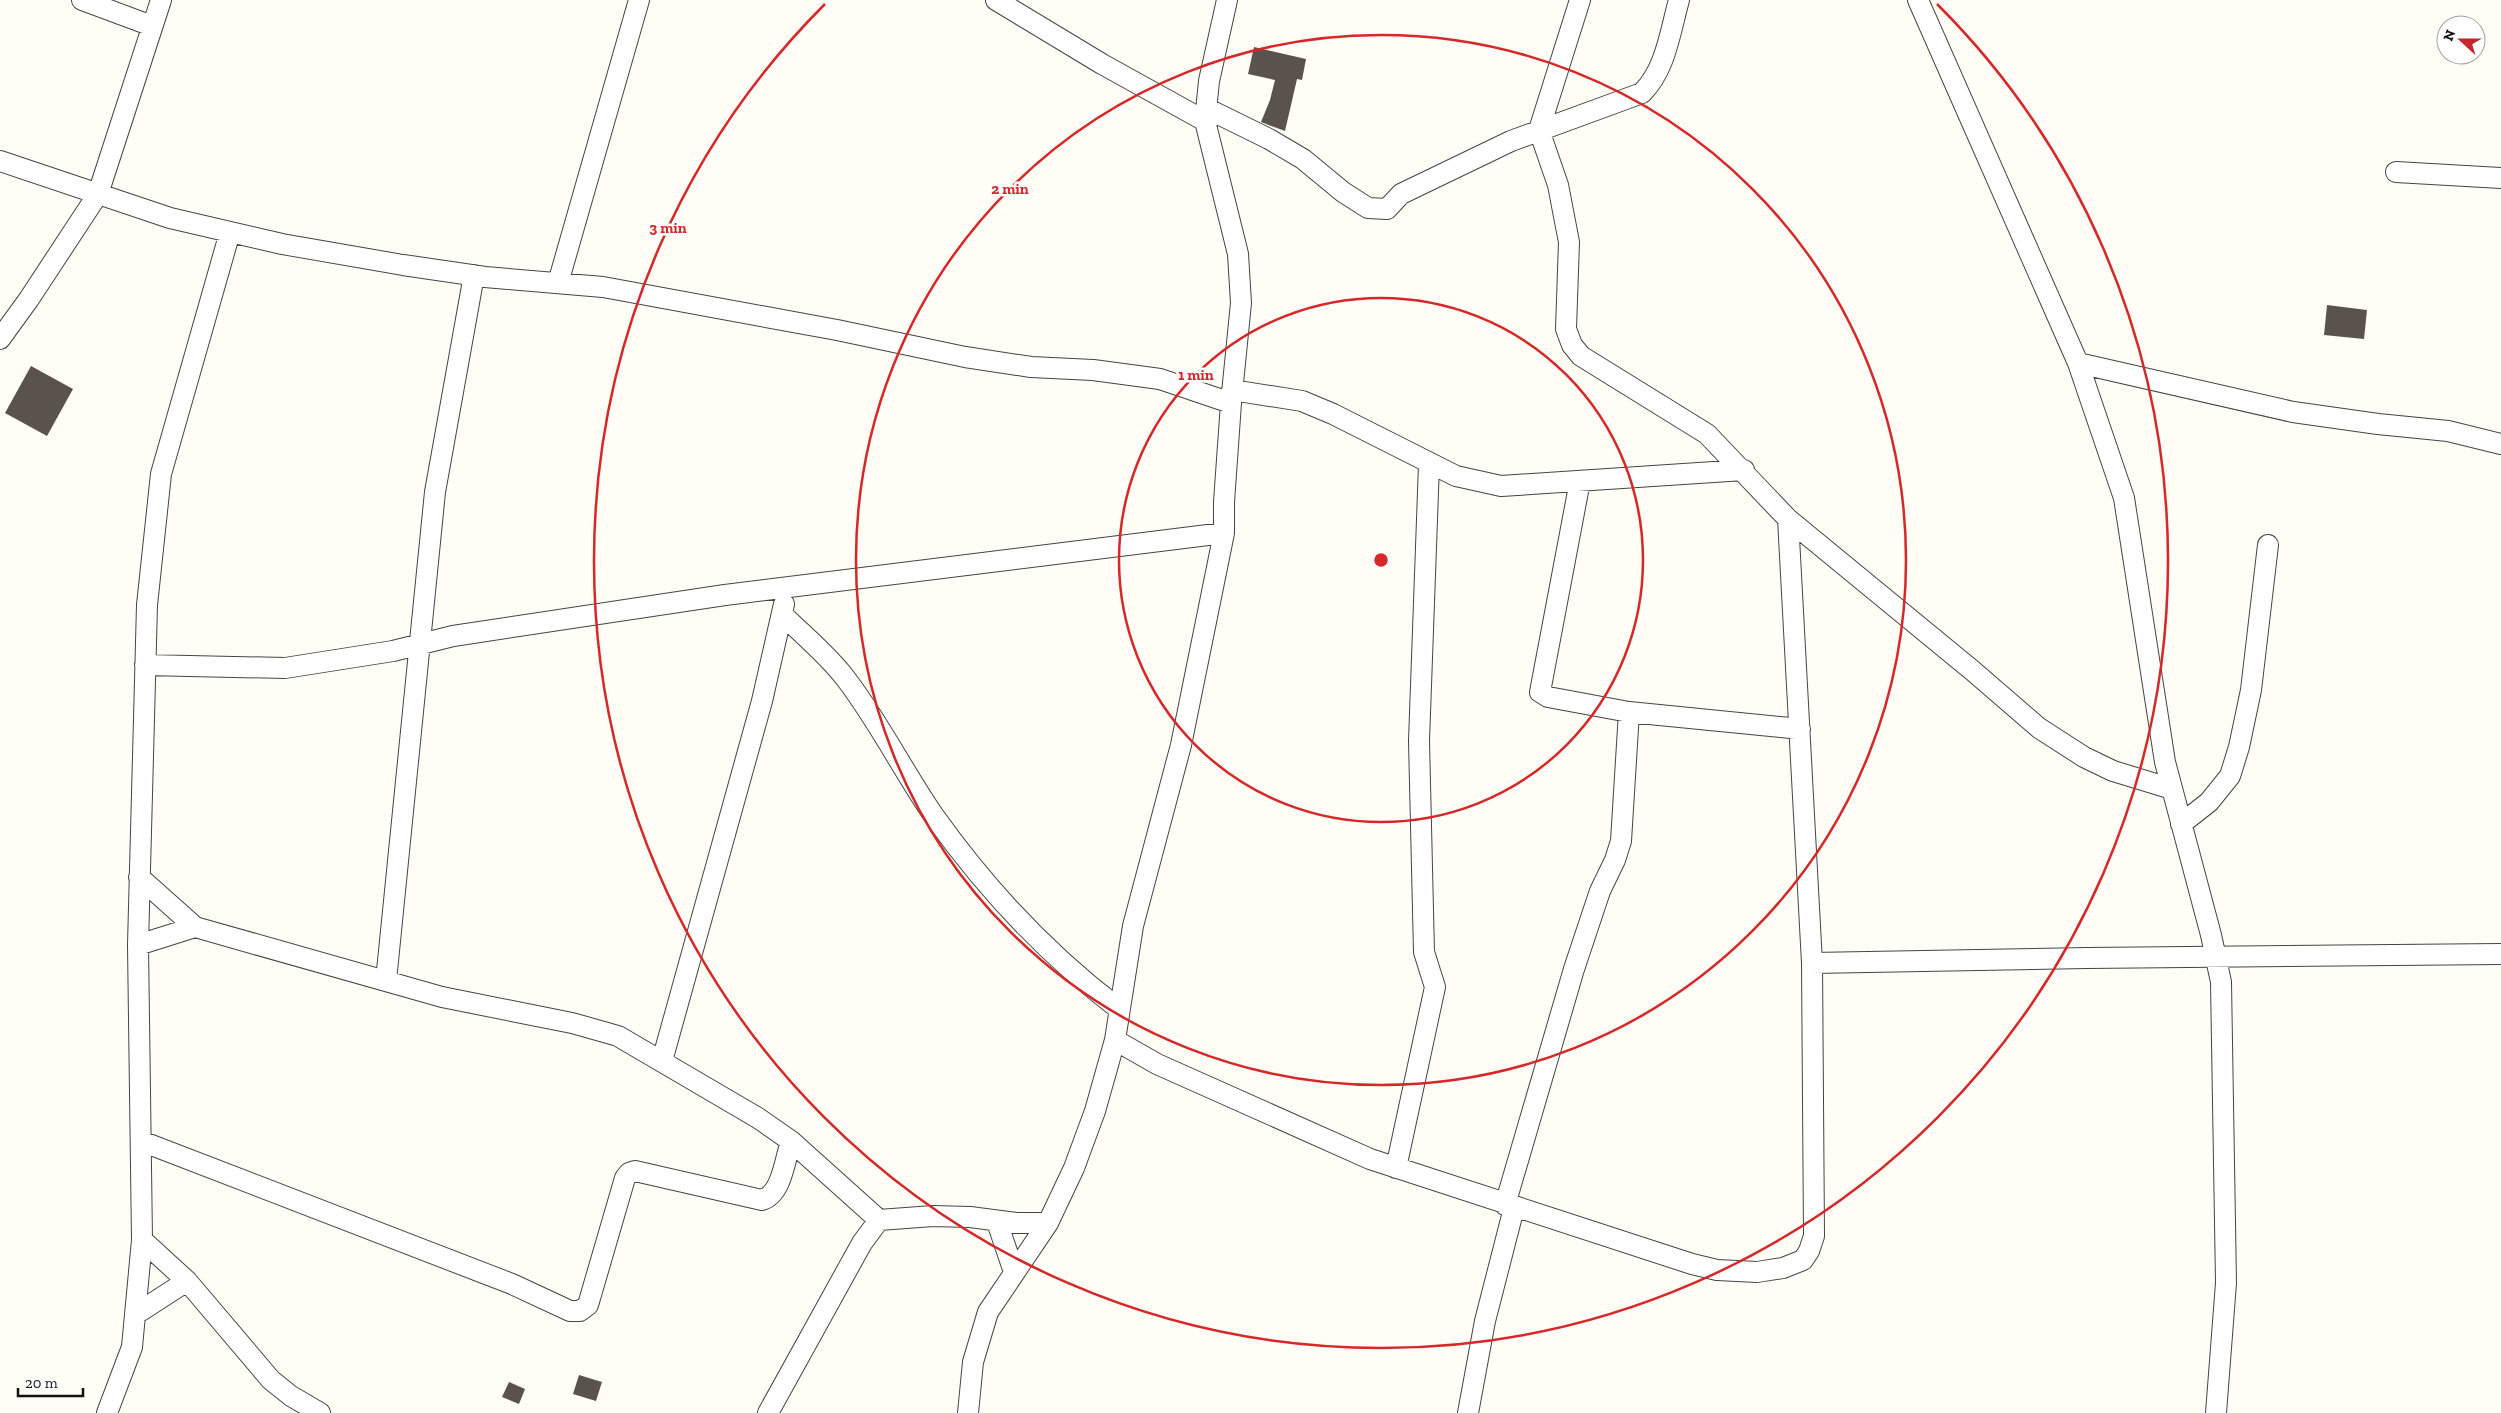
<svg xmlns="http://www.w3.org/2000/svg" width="2501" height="1413" font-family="'Zilla Slab',serif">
	<rect width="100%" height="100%" fill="#fffdf5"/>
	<path fill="#5a524d" d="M1254 47 1306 59 1302 80 1297 79 1285 131 1261 122 1270 100 1275 80 1248 74Z
		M2327 305 2367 310 2364 339 2324 335Z
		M31 366 73 389 47 436 5 413Z
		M579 1375 602 1382 596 1401 573 1394Z
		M509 1382 525 1389 519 1404 502 1397Z"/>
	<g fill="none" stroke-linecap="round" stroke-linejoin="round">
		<defs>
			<path id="street" d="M82 0 152 26
				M996 0 1102 64 1205 121
				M1580 0 1539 130 1558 185 1569 242 1566 329 1572 345 1581 356 1707 434 1788 519 1973 671 2039 728 2084 757 2113 771 2172 789
				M1918 0 2078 363 2124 498 2165 762 2211 935 2221 982 2226 1283 2216 1413
				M1206 108 1269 139 1303 159 1343 192 1368 208 1387 209 1401 194 1511 141 1642 93C1666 69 1670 32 1679 0
				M0 161 170 218 282 244 403 265 485 277 603 287 837 330 965 357 1031 367 1093 370 1160 379 1231 403
				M2396 172 2501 178
				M558 283 639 0
				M0 339 29 299 98 194 161 0
				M2078 363 2293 412 2378 424 2448 431 2501 444
				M1232 390 1302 401 1333 414 1456 476 1501 486 1744 470
				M1580 481 1540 692 1548 697 1629 712 1800 729
				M782 614C803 635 828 655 846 679 879 722 903 771 934 816 986 889 1048 955 1119 1009
				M145 665 285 668 393 651 453 636 725 595 1224 533
				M2181 824 2209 802 2230 776 2239 747 2251 690 2268 545
				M139 877 195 927 442 997 572 1023 618 1036 758 1118 791 1141 879 1220
				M138 945 195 927
				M1812 963 2087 958 2501 954
				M386 981 435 492 474 275
				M1115 1040 1157 1064 1370 1159 1692 1264 1717 1270 1757 1272 1783 1268 1803 1260 1809 1251 1814 1236 1812 963 1788 519
				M662 1061 762 701 784 604
				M141 1141 512 1284 570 1311H580L588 1305 625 1178 629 1173 635 1171 762 1200C782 1194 785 1159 791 1141
				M1396 1168 1435 987 1424 952 1419 741 1429 464
				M1505 1205 1574 969 1600 891 1615 860 1621 841 1629 712
				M997 1222 1014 1272
				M142 1240 187 1281 271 1380 291 1396 320 1413
				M136 1314 187 1281
				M107 1413 132 1347 142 1240 138 945 147 605 161 474 230 232
				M768 1413 862 1243 879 1220 933 1216 970 1217 1016 1223H1048
				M968 1413 973 1362 988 1312 1048 1223 1074 1168 1095 1111 1115 1040 1133 926 1181 745 1224 533V502L1231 403 1241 303 1238 254 1205 121 1209 81 1227 0
				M1468 1413 1485 1321 1514 1208"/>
		</defs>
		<use href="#street" stroke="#444" stroke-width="22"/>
		<use href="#street" stroke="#fff" stroke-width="20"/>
	</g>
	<g fill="none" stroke="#d62828" stroke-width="2.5">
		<circle cx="1381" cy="560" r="262"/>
		<circle cx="1381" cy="560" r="525"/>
		<path d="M1937 4A787 787 0 1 1 825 4"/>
	</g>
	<circle cx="1381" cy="560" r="8" fill="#d62828" stroke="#fff" stroke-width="2.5"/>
	<g font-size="15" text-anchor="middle" font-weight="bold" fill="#d62828" stroke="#fff" stroke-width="5" stroke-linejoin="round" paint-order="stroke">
		<text x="1010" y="194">2 min</text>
		<text x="668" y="233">3 min</text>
		<text x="1196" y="380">1 min</text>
	</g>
	<g transform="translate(2461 40) rotate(291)"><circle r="24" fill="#ffffff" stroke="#a0a0a0"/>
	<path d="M0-4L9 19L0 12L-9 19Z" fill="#c4262e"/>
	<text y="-8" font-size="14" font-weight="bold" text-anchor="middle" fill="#111111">N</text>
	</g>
	<path d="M18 1388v8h65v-8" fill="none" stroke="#111111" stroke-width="2.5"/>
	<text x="25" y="1388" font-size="15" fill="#111111" stroke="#ffffff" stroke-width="4" paint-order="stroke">20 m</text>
</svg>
